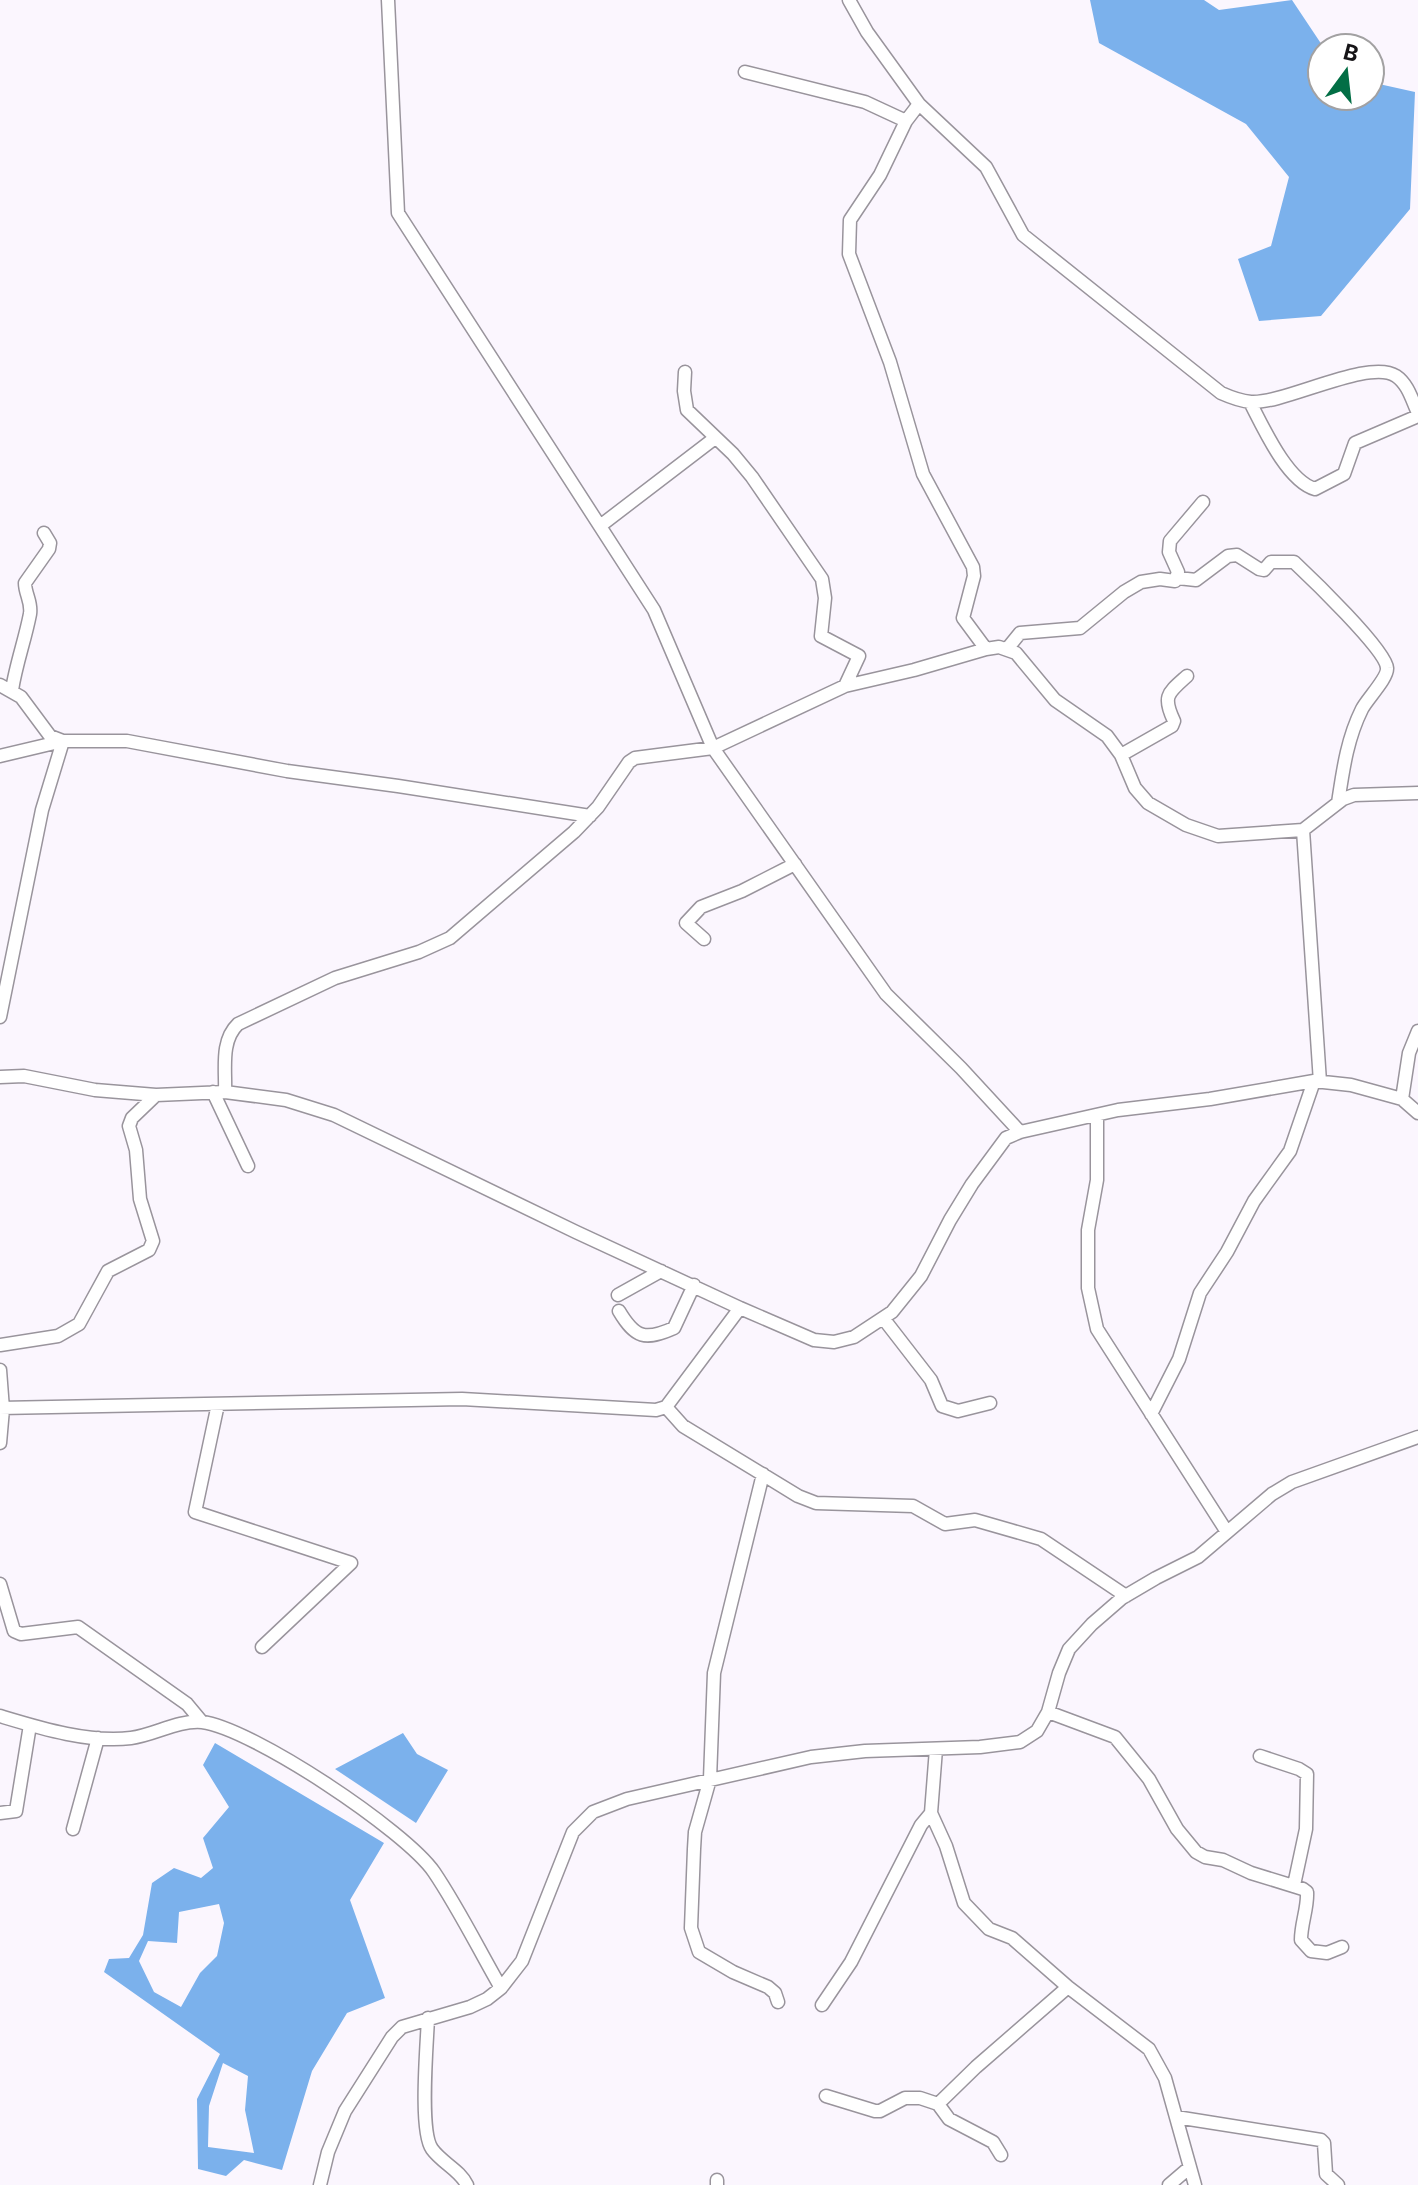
<svg xmlns="http://www.w3.org/2000/svg" width="1418" height="2185" font-family="Inter,sans-serif">
	<rect width="100%" height="100%" fill="#fbf6fe"/>
	<path fill="#7bb1ec" fill-rule="evenodd" d="M1090 0H1204L1219 10 1292 0 1324 48 1322 96H1370V82L1415 92 1410 209 1321 316 1259 321 1238 259 1271 246 1289 177 1246 124 1099 43Z
		M403 1733 417 1754 448 1770 416 1823 335 1769Z
		M215 1743 384 1843 350 1900 385 1998 347 2013 312 2071 282 2170 244 2160 226 2176 198 2169 197 2099 220 2054 104 1972 109 1959 129 1958 143 1935 152 1883 174 1868 201 1878 213 1868 203 1838 229 1807 203 1765ZM219 1904 224 1923 217 1956 200 1973 181 2007 154 1992 139 1961 148 1941 177 1943 179 1912ZM223 2063 248 2076 245 2110 254 2153 208 2147 209 2106Z"/>
	<g fill="none" stroke-linecap="round" stroke-linejoin="round">
		<defs>
			<path id="minor" d="M388 0 398 213 654 610 713 748 886 994 961 1068 1020 1132
				M849 0 867 32 919 104 986 167 1023 235 1221 393C1230 397 1240 401 1251 402 1285 404 1369 358 1396 376 1408 384 1412 400 1418 413
				M745 72 865 102 906 121
				M919 104 906 121 880 175 850 220 849 254 890 362 923 474 973 567 974 576 963 618 986 649
				M685 372 684 391 687 410 733 454 752 477 822 579 825 598 821 636 859 656 845 686
				M1250 402C1263 427 1287 481 1315 489L1344 474 1355 443 1418 416
				M600 526 715 438
				M1178 578 1196 580 1228 556 1237 555 1259 569 1264 570 1271 562H1294C1310 577 1386 650 1387 668 1388 678 1367 699 1362 709 1347 739 1343 770 1338 803
				M1007 649 1020 633 1080 628 1124 592 1141 582 1160 579 1175 581 1178 572 1169 552 1170 541 1203 502
				M0 685 21 697 50 736 63 741H127L287 771 398 786 590 816
				M12 690C16 664 25 640 30 614 32 602 25 594 25 583L49 549 50 543 44 533
				M1121 755 1172 726 1174 721C1162 696 1168 693 1187 676
				M0 756 63 741 42 810 0 1017
				M1303 830 1320 1082
				M704 939 686 923 701 907 742 891 795 864
				M0 1077 24 1076 95 1090 156 1095 225 1092 286 1100 334 1115 576 1232 740 1308 814 1340 834 1342 854 1337 892 1312 921 1276 950 1220 972 1184 1006 1138 1020 1132 1118 1110 1210 1099 1314 1081 1351 1085 1402 1099 1418 1113
				M213 1092 248 1166
				M225 1092C226 1070 220 1041 238 1024L335 978 419 952 450 938 574 832 598 807 629 762 635 758 713 748 845 686 914 670 986 649 999 647 1016 653 1055 700 1107 736 1121 755 1135 788 1148 803 1186 825 1218 836 1303 830 1343 799 1354 795 1418 793
				M1402 1099 1409 1053 1418 1031
				M1097 1115V1180L1088 1230V1288L1097 1329 1227 1532
				M618 1295 661 1271
				M619 1311C635 1338 645 1341 674 1328L694 1285
				M883 1318 931 1380 942 1406 958 1411 990 1403
				M0 1345 58 1336 79 1324 108 1271 149 1250 153 1241 140 1199 136 1150 129 1126 132 1118 156 1095
				M0 1370 3 1409 0 1443
				M218 1404 195 1512 351 1563 262 1647
				M666 1407 683 1426 798 1496 816 1503 913 1506 945 1524 975 1520 1041 1539 1126 1596
				M0 1408 462 1399 656 1410 666 1407 740 1308
				M1151 1414 1179 1359 1200 1293 1227 1252 1254 1201 1290 1151 1314 1081
				M763 1474 714 1673 710 1779 695 1832 694 1849 691 1928 699 1952 733 1972 768 1987 775 1993 778 2002
				M0 1584 14 1631 21 1634 78 1627 187 1704 202 1722
				M1048 1712 1115 1737 1149 1779 1177 1829 1196 1852 1205 1857 1223 1860 1251 1873 1303 1889 1307 1892C1308 1908 1301 1923 1301 1940L1311 1951 1327 1953 1342 1947
				M0 1716C40 1728 88 1743 131 1738 155 1735 177 1720 202 1722 252 1728 406 1831 434 1872 459 1909 479 1950 501 1988
				M936 1749 931 1813 946 1846 964 1903 989 1929 1012 1938 1068 1987 1149 2049 1165 2078 1195 2185
				M1260 1756 1299 1769 1307 1774 1306 1829 1294 1885
				M0 1813 16 1811 30 1725
				M73 1829 98 1738
				M822 2005 851 1962 921 1825 931 1813
				M428 2018C427 2044 419 2131 432 2149 442 2163 460 2170 467 2185
				M826 2096 875 2111H880L905 2098H920L938 2104 949 2119 993 2142 1001 2155
				M938 2104 976 2067 1068 1987
				M1176 2117 1321 2140 1324 2143 1326 2174 1338 2185
				M717 2180V2185
				M320 2185 328 2152 345 2111 392 2037 402 2027 470 2007 487 1999 501 1988 522 1961 573 1832 593 1812 627 1799 811 1757 865 1751 980 1747 1020 1742 1037 1731 1048 1712 1059 1673 1069 1649 1092 1624 1122 1598 1156 1578 1198 1557 1272 1494 1292 1482 1418 1437
				M1169 2185 1190 2167"/>
		</defs>
		<use href="#minor" stroke="#99949c" stroke-width="15"/>
		<use href="#minor" stroke="#fff" stroke-width="12"/>
	</g>
	<g transform="translate(1346 72) rotate(15)"><circle r="38" fill="#ffffff" stroke="#a2a1a2" stroke-width="2"/>
	<path d="M0-6L14 30L0 20L-14 30Z" fill="#026e45"/>
	<text y="-12" font-size="22" font-weight="bold" text-anchor="middle" fill="#161417">B</text>
	</g>
</svg>
